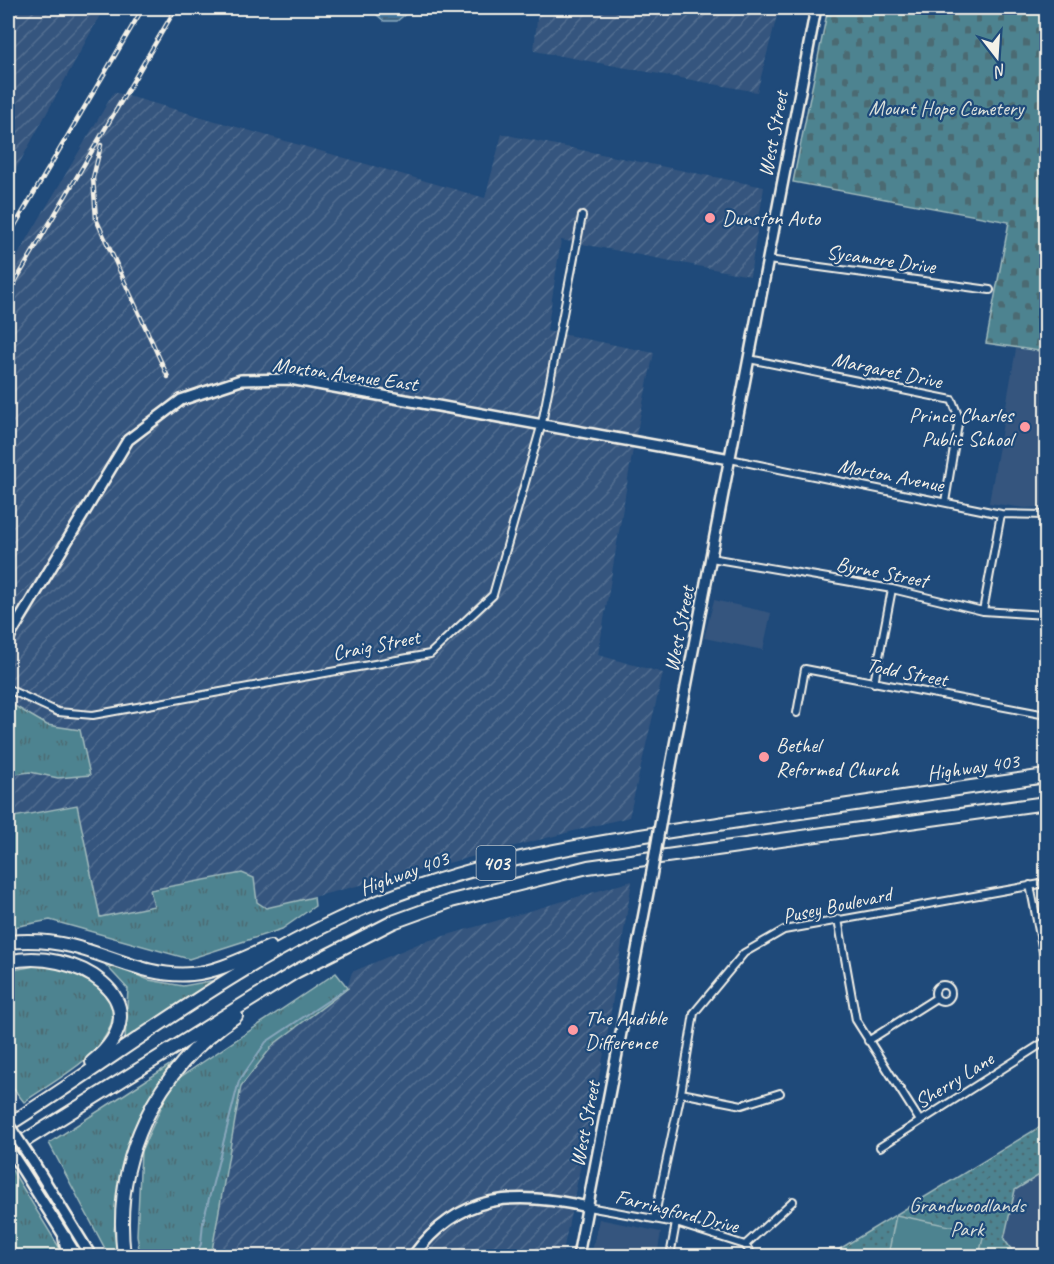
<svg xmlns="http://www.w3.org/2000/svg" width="1054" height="1264" font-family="Caveat,sans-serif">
	<defs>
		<pattern id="industrial-furrows" width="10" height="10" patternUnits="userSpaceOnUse" patternTransform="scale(1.5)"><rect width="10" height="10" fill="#34557e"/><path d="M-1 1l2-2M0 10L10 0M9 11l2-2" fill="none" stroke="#526e90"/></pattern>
		<pattern id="grass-tufts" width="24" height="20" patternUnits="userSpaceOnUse" patternTransform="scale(1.5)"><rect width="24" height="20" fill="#4e8390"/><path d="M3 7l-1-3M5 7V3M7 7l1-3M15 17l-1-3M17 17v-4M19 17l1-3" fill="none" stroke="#4c6b72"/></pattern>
		<pattern id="cemetery-stones" width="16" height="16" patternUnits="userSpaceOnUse" patternTransform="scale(1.5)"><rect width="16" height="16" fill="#4e8390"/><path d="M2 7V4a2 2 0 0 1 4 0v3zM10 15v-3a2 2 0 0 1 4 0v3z" fill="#4c6b72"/></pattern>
		<pattern id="park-dots" width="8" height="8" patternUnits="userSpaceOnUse" patternTransform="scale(1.5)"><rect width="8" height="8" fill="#4e8390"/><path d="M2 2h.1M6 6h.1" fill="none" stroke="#4c6b72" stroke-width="1.8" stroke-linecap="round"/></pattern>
		<pattern id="water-rules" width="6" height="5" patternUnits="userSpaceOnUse" patternTransform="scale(1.5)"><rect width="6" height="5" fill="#41769e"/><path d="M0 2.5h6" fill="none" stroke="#455f72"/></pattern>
	</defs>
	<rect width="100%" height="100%" fill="#1f4a7a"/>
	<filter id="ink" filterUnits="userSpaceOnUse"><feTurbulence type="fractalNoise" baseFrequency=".0167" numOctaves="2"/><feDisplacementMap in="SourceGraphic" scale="12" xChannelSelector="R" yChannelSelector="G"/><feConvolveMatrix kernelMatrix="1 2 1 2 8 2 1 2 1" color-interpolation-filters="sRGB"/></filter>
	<g filter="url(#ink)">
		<path fill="#34557e" d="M1016 349 1046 352V507L1025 508 989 503Z
			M714 600 771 613 763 650 704 638Z
			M1046 1171V1256H1016L1004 1239 1015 1190Z
			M599 1219 661 1232 657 1256H591Z"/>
		<path fill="url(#industrial-furrows)" d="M8 8H104L8 184Z
			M538 8H779L757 92 534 51Z
			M114 92 485 198 502 134 764 187 750 276 561 240 547 331 654 353 633 449 598 655 663 673 629 817 266 909 257 902 254 878 151 890 155 906 100 917 77 805 8 818V775L30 772 58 778 47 725 8 702V272Z
			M632 881 605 1048 562 1256H211L240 1086 274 1044 347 988 352 972 420 943Z"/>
		<path fill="url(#grass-tufts)" stroke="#a1babc" stroke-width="1.5" d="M8 702 47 725 80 730 90 775 58 778 30 772 8 775Z
			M77 805 100 917 154 906 150 890 242 873 254 878 257 902 266 908 314 897 315 906 282 929 189 959 50 920 8 928V818Z
			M102 961 149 980 183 986 227 978 125 1040 128 989Z
			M35 966C48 968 65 967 77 972 117 988 124 1017 95 1050 79 1068 44 1088 24 1102L8 1082V971Z
			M336 973 348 988 274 1044 241 1086 211 1256H140L137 1235 141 1151 173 1082Z
			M182 1057 170 1071 131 1135 120 1183 114 1231 119 1256H109L49 1143Z
			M9 1165 62 1252 63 1256H8Z"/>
		<path fill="url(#cemetery-stones)" stroke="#a1babc" stroke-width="1.5" d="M828 8H1046V352L986 343 1009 222 793 182Z"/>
		<path fill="url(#park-dots)" stroke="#a1babc" stroke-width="1.5" d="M1046 1123V1171L1015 1190 1004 1239 1016 1256H839L833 1253Z"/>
		<path fill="#4e8390" stroke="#a1babc" stroke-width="1.5" d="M896 1215 984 1233 979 1256H888Z"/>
		<path fill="url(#water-rules)" stroke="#89a7bc" stroke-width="1.5" d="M374 8H413L397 21H384L376 14Z"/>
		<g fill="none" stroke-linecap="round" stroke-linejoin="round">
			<path stroke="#89a7bc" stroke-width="2" d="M195 1256 201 1244 203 1222 239 1081 266 1042 344 990"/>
			<defs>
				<path id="street" d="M768 260 990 290
					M749 359 952 400 959 418 945 502
					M730 459 1001 514 1046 515
					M711 558 892 589 983 611 1046 615
					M983 611 1001 514
					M874 683 892 589
					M8 689 58 712 93 715 430 654 493 595 542 423 582 216
					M797 713 805 669 1046 715
					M1030 885 1046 967
					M838 919 856 1020 920 1121
					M935 993a8 8 0 1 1 16 0a8 8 0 1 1-16 0Z
					M868 1041 936 998
					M681 1093 742 1105 780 1093
					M880 1147 1046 1041
					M588 1207 676 1223 745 1245 753 1256
					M654 1219 681 1093 694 1013 744 953 784 930 1046 883
					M745 1245 793 1201
					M670 1256 676 1223"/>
				<path id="secondary" d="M8 639 128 440 181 400 241 380 290 379 730 459
					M664 802 816 8
					M35 1165 91 1256
					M22 1169 77 1256
					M413 1256C460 1192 515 1191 588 1207
					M578 1256 651 877"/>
				<path id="highway" d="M8 942C29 940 50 941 71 946 112 956 149 978 192 974 218 972 246 957 270 947
					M8 962C72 946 168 1000 92 1062
					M8 1125C126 1051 236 962 366 907 480 858 602 841 725 823 832 807 939 792 1046 776
					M8 1151 297 971 393 922 451 901 588 867 1046 803
					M65 1238 69 1256
					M124 1256C112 1160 155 1070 236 1016"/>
			</defs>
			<use href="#street" stroke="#f4f1e8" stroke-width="10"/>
			<use href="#secondary" stroke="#f4f1e8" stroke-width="14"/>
			<use href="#highway" stroke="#f4f1e8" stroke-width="16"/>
			<use href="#street" stroke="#1f4a7a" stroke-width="6"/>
			<use href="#secondary" stroke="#1f4a7a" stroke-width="9"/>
			<use href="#highway" stroke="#1f4a7a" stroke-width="12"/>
			<defs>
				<path id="rail" d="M101 145 93 178 96 219 168 377
					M8 237 143 8
					M8 294 176 8"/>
			</defs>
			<use href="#rail" stroke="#f4f1e8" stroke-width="4.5"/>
			<use href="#rail" stroke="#1f4a7a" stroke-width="2" stroke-dasharray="7" stroke-linecap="butt"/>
			<defs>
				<path id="secondary-bridge" d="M651 877 664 802
					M8 1124 35 1165
					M8 1148 22 1169"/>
			</defs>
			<use href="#secondary-bridge" stroke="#f4f1e8" stroke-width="14" stroke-linecap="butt"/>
			<use href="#secondary-bridge" stroke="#1f4a7a" stroke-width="9"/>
		</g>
	</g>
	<g fill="#ff9aa2" stroke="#1f4a7a" stroke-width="2">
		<circle cx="710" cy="218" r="6"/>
		<circle cx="1025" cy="427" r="6"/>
		<circle cx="764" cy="757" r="6"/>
		<circle cx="573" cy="1030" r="6"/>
	</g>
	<g text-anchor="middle" stroke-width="4.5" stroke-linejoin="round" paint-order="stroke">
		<rect fill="#1f4a7a" stroke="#b4bfc7" stroke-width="1.5" x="476.5" y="846" width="39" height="34" rx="4.5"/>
		<g font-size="20" font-weight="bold" fill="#f4f1e8">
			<text x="496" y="870">403</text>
		</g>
		<g font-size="21" fill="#dbe0db" stroke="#1f4a7a">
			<text x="946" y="115">Mount Hope Cemetery</text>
			<text x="967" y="1212">Grandwoodlands<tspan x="967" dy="24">Park</tspan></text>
		</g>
		<g font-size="21" fill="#f4f1e8" stroke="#1f4a7a">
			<text transform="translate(773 134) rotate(-79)" y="7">West Street</text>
			<text transform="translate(881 259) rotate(8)" y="7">Sycamore Drive</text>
			<text transform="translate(887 370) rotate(12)" y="7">Margaret Drive</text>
			<text transform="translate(345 374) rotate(8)" y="7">Morton Avenue East</text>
			<text transform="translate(891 475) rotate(11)" y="7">Morton Avenue</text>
			<text transform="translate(882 572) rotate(11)" y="7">Byrne Street</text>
			<text transform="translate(679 629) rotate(-79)" y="7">West Street</text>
			<text transform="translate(376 645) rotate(-11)" y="7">Craig Street</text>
			<text transform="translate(907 672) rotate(11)" y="7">Todd Street</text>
			<text transform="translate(973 767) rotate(-8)" y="7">Highway 403</text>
			<text transform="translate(404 873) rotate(-20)" y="7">Highway 403</text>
			<text transform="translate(837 905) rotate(-12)" y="7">Pusey Boulevard</text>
			<text transform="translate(954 1080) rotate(-32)" y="7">Sherry Lane</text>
			<text transform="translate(585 1124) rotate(-79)" y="7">West Street</text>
			<text transform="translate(677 1211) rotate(14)" y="7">Farringford Drive</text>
		</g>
		<g font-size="21" fill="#f4f1e8" stroke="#1f4a7a" text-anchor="start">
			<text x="722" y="225">Dunston Auto</text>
			<text x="1013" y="422" text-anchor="end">Prince Charles<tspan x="1013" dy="24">Public School</tspan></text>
			<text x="776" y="752">Bethel<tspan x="776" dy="24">Reformed Church</tspan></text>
			<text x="585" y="1025">The Audible<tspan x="585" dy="24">Difference</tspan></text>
		</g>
	</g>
	<rect width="1054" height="1264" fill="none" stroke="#1f4a7a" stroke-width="30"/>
	<rect x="15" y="15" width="1024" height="1234" fill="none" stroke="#f4f1e8" stroke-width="2" filter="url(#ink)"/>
	<g transform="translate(997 57) rotate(163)" stroke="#1f4a7a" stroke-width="4.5" paint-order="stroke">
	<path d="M0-4.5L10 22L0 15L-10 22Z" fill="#f4f1e8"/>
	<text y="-9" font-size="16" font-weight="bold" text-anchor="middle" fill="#f4f1e8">N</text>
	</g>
</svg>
